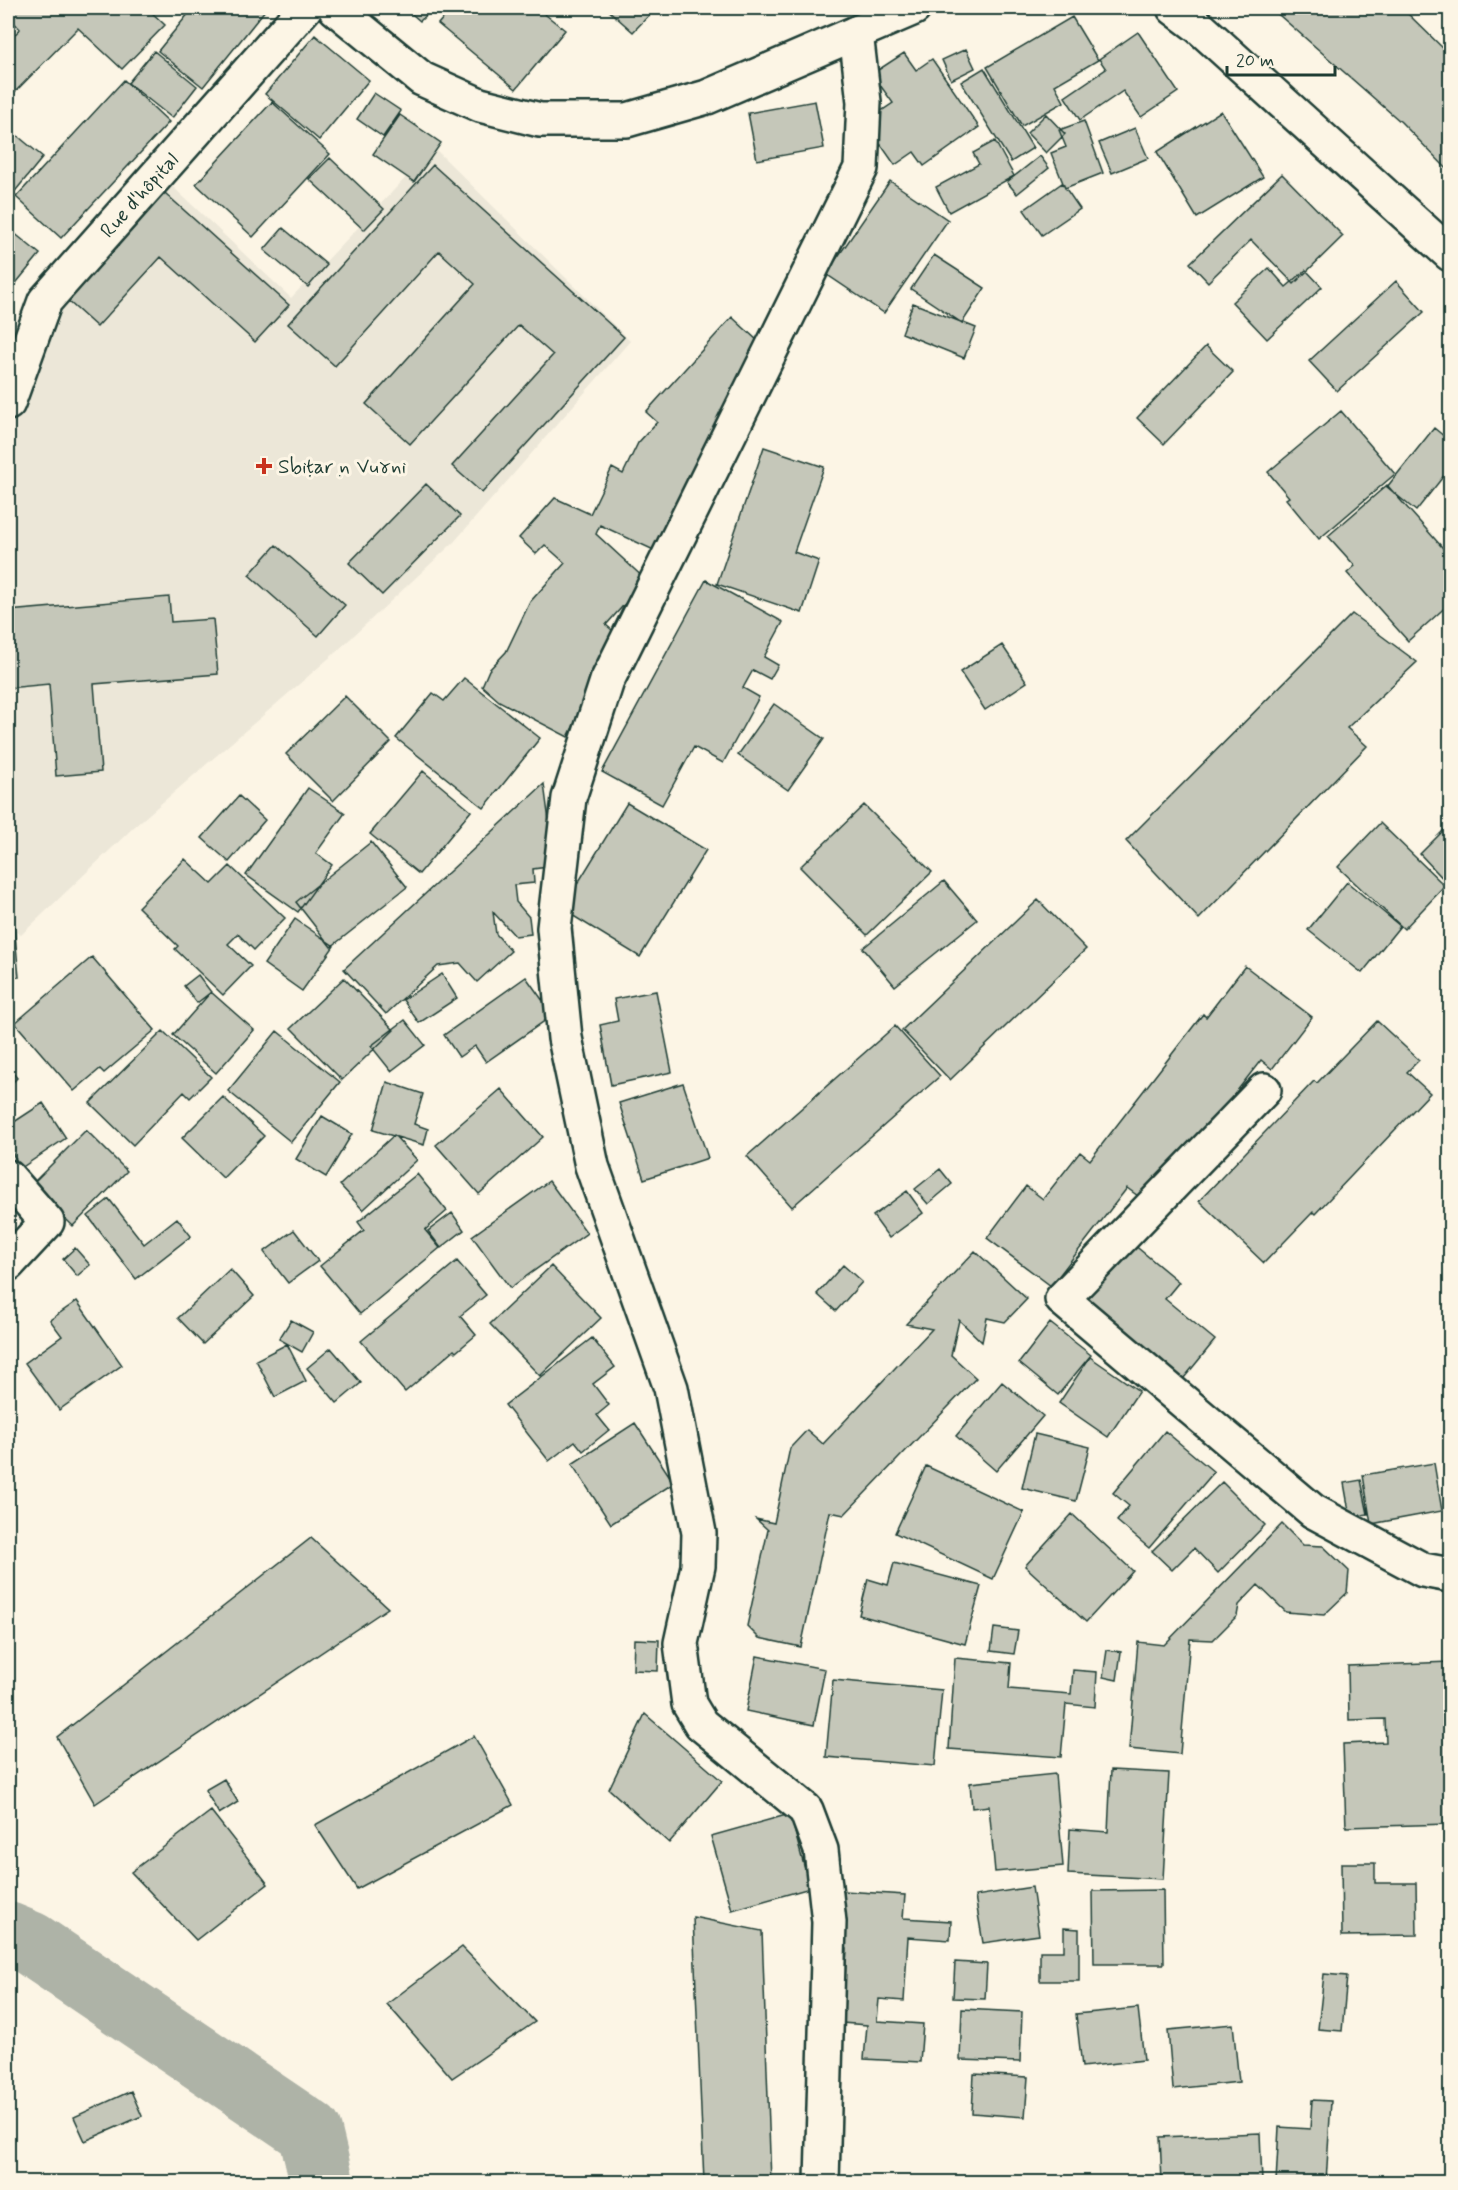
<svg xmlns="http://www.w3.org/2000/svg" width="1458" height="2190" font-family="Mynerve,sans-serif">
	<rect width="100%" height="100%" fill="#fcf5e5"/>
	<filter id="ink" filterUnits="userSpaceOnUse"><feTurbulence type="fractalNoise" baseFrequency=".0167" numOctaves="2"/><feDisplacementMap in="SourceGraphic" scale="12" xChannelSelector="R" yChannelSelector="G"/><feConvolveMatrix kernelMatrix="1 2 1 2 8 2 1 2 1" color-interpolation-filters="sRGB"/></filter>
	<g filter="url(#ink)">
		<path fill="#ece7d8" d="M434 148 630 341 454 542 335 653 134 827 21 935 8 927V389L44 297 154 169 291 298Z"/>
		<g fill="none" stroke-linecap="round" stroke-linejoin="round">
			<path stroke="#aeb3a7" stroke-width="64" d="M8 1934 30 1943 310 2132 322 2182"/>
		</g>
		<path fill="#c5c7b9" stroke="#1f3d34" stroke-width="1.5" d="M16 8H147L165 25 122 69 78 28 9 98 8 42 20 29 8 16Z
			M193 8 266 9 203 87 158 51Z
			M405 8H434L420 21Z
			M452 8H537L565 30 516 89 438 24Z
			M606 8H656L633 32Z
			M1271 8H1402L1450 55V172L1401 122Z
			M1072 17 1098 60 1055 85 1064 102 1022 126 987 67Z
			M1138 32 1178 92 1141 117 1123 91 1080 120 1065 97 1106 69 1099 59Z
			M315 35 369 80 319 140 265 94Z
			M966 49 975 68 951 80 942 60Z
			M154 51 197 86 172 118 128 83Z
			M904 53 916 70 932 59 979 127 924 166 914 152 895 165 865 122 893 103 872 74Z
			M984 68 1033 148 1011 162 961 82Z
			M124 80 169 122 61 238 16 197Z
			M374 93 401 111 383 137 357 119Z
			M815 101 824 148 757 160 748 113Z
			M272 102 330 154 253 237 196 184Z
			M1221 111 1263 177 1197 218 1157 152Z
			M1046 114 1065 134 1046 153 1027 133Z
			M400 115 441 143 414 182 373 154Z
			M1084 121 1103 173 1065 188 1051 153 1066 147 1059 130Z
			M8 128 43 157 12 195 8 192Z
			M1135 128 1148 158 1112 173 1099 143Z
			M995 141 1014 176 949 212 936 187 979 164 973 153Z
			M1040 156 1049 168 1017 194 1007 182Z
			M330 158 384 209 364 230 309 179Z
			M433 165 624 337 482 493 452 466 553 355 519 325 410 444 366 404 475 284 439 251 335 366 288 324Z
			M1282 174 1343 236 1294 284 1251 240 1208 282 1190 263Z
			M890 181 948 220 884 313 826 274Z
			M1062 183 1080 209 1042 235 1024 210Z
			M155 184 289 305 255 342 161 257 97 327 57 291Z
			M8 228 40 254 8 293Z
			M283 228 327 265 308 287 264 250Z
			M934 255 985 288 962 323 911 289Z
			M1269 268 1286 287 1306 270 1322 287 1267 339 1232 302Z
			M1396 281 1424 312 1337 391 1309 361Z
			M913 303 976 328 964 358 902 333Z
			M732 317 759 342 658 552 600 525 596 534 646 580 606 625 618 635 568 737 499 701 482 686 489 670 506 652 530 602 565 563 545 545 536 554 519 538 555 498 590 514 612 468 623 474 638 443 657 422 646 412Z
			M1206 346 1233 372 1164 444 1137 418Z
			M1341 411 1395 474 1319 539 1286 499 1289 497 1268 472Z
			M1434 428 1450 441V468L1416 511 1387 487Z
			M764 447 824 467 794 552 819 561 802 613 717 584Z
			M426 484 460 516 382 595 349 563Z
			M1387 485 1450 556V603L1408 641 1347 573 1355 566 1328 536Z
			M276 545 345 605 318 636 249 575Z
			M706 580 783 622 764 657 778 665 770 679 753 670 743 688 759 697 723 763 694 747 662 805 602 772Z
			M169 597 171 622 213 619 218 674 94 684 101 772 56 776 49 684 8 688V611Z
			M1352 614 1417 662 1347 728 1367 746 1199 919 1126 841Z
			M1002 645 1027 682 985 710 960 672Z
			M464 678 540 738 484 808 396 738 433 693 444 701Z
			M345 696 391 742 333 801 286 754Z
			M774 704 824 739 788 790 738 755Z
			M423 771 471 811 419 874 370 834Z
			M544 784 555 866 533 869 534 883 514 885 516 902 529 917 531 934 515 936 493 912 496 934 511 951 477 982 460 963 438 966 386 1014 344 969Z
			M308 788 345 813 316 853 332 865 298 912 246 875Z
			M239 796 265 820 229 862 202 838Z
			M627 803 706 850 640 957 562 909Z
			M864 805 932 872 867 935 800 867Z
			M1380 823 1445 886 1404 929 1338 867Z
			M1450 824V886L1420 854Z
			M371 842 407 887 331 947 296 902Z
			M185 859 212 884 230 866 285 918 254 950 238 934 228 944 251 966 223 995 175 949 178 946 138 907Z
			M944 881 977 920 895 986 863 948Z
			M1347 882 1400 926 1362 973 1308 930Z
			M1038 900 1086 949 950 1080 902 1030Z
			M295 919 334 946 302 991 264 964Z
			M14 924 19 977 8 978V925Z
			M92 957 155 1030 104 1073 100 1069 74 1091 15 1023Z
			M1245 966 1312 1017 1272 1069 1261 1060 1149 1204 1127 1188 1051 1286 987 1238 1026 1186 1043 1199 1080 1152 1090 1160 1203 1014 1206 1017Z
			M442 974 457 998 419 1023 403 1000Z
			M198 975 211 992 197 1003 184 986Z
			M526 977 553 1015 486 1062 475 1046 459 1057 444 1035Z
			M344 978 394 1030 342 1080 291 1028Z
			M656 991 672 1072 611 1085 600 1025 618 1021 614 999Z
			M211 992 254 1030 216 1073 173 1035Z
			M405 1020 425 1045 391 1071 371 1046Z
			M1377 1021 1419 1060 1407 1072 1430 1093 1315 1214 1313 1212 1264 1263 1199 1201 1314 1081 1317 1083Z
			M895 1026 940 1076 792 1207 747 1156Z
			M163 1031 211 1077 190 1098 184 1092 133 1145 90 1103Z
			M277 1031 340 1082 291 1142 228 1091Z
			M8 1067 17 1078 8 1087Z
			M387 1082 423 1094 414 1124 428 1129 424 1145 373 1130Z
			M683 1083 708 1158 644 1179 619 1103Z
			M501 1089 543 1137 479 1194 436 1145Z
			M223 1097 264 1136 223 1178 182 1138Z
			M43 1103 66 1138 21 1168 8 1146V1126Z
			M322 1116 352 1134 326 1177 296 1159Z
			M86 1130 127 1171 73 1226 31 1185Z
			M394 1135 417 1160 363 1210 340 1185Z
			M940 1169 952 1184 928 1204 915 1189Z
			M417 1174 447 1211 425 1230 440 1248 360 1314 320 1266 364 1230 358 1222Z
			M549 1181 587 1233 510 1288 472 1236Z
			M907 1191 923 1213 889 1238 873 1216Z
			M109 1199 144 1244 177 1218 191 1236 136 1279 88 1216Z
			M452 1213 464 1230 441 1248 428 1231Z
			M294 1230 318 1261 288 1283 264 1252Z
			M1133 1244 1179 1282 1165 1299 1215 1340 1175 1389 1078 1309Z
			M75 1248 90 1265 77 1276 63 1259Z
			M975 1251 1027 1299 1005 1322 987 1318 982 1342 959 1320 951 1355 976 1378 844 1515 830 1512 801 1647 759 1638 747 1626 768 1530 756 1519 774 1523 790 1448 807 1430 823 1444 932 1329 906 1324Z
			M457 1261 486 1295 460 1316 476 1335 456 1352 454 1350 405 1392 361 1341Z
			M843 1265 862 1282 836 1311 817 1294Z
			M551 1266 601 1318 540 1376 490 1324Z
			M230 1269 254 1296 203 1344 178 1318Z
			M77 1301 122 1365 59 1410 25 1363 62 1336 50 1320Z
			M291 1320 313 1332 302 1352 279 1339Z
			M1050 1323 1091 1355 1058 1395 1019 1363Z
			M592 1338 615 1367 593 1384 609 1405 597 1415 609 1430 583 1451 575 1441 549 1461 505 1405Z
			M287 1344 306 1381 275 1397 256 1360Z
			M331 1348 361 1383 337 1403 307 1368Z
			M1090 1357 1139 1391 1108 1437 1059 1403Z
			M1002 1382 1043 1416 996 1471 956 1436Z
			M635 1423 674 1483 611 1524 572 1464Z
			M1165 1431 1214 1472 1149 1548 1117 1521 1129 1506 1113 1493Z
			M1035 1434 1090 1447 1076 1501 1022 1488Z
			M1434 1463 1442 1511 1371 1524 1363 1475Z
			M926 1466 1024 1512 993 1579 895 1533Z
			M1361 1480 1368 1514 1350 1517 1344 1483Z
			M1222 1482 1265 1525 1218 1573 1194 1548 1172 1570 1152 1551Z
			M1072 1514 1133 1571 1086 1622 1025 1566Z
			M1282 1524 1303 1545 1323 1546 1349 1571 1347 1593 1324 1615 1286 1612 1258 1585 1239 1605 1237 1616 1213 1640 1190 1639 1180 1754 1129 1749 1138 1642 1164 1645Z
			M311 1538 388 1608 95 1804 57 1737Z
			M894 1563 981 1586 965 1644 859 1615 868 1579 888 1585Z
			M994 1628 1018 1631 1014 1654 991 1651Z
			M634 1639 659 1640 658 1671 633 1670Z
			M1107 1650 1121 1652 1117 1680 1103 1677Z
			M757 1656 825 1669 814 1725 746 1711Z
			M955 1658 1011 1663 1009 1689 1071 1694 1073 1670 1097 1672 1095 1707 1066 1704 1061 1757 949 1749Z
			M1450 1662V1824L1346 1827 1343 1744 1386 1742 1385 1719 1349 1720 1348 1666Z
			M833 1680 942 1690 935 1766 826 1757Z
			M645 1714 722 1781 669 1843 609 1789Z
			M474 1736 513 1805 357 1889 315 1825Z
			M1111 1770 1169 1773 1163 1879 1068 1874 1070 1829 1108 1832Z
			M1055 1774 1063 1866 995 1872 989 1806 972 1808 970 1783Z
			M224 1779 238 1802 219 1814 205 1790Z
			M211 1811 268 1884 196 1940 131 1872Z
			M790 1814 810 1888 732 1910 711 1836Z
			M1341 1863H1375V1883H1416L1417 1935 1342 1936Z
			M1032 1887 1039 1935 983 1943 975 1896Z
			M1163 1890 1164 1964H1094L1093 1891Z
			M844 1891 905 1895 903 1918 951 1921 950 1940 908 1937 904 2001 879 1999 877 2021 923 2024 920 2062 864 2059 867 2025 842 2023 847 1949H841Z
			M693 1917 762 1931 771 2182H704Z
			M1064 1928 1079 1929V1981H1040V1951H1064Z
			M462 1947 535 2022 452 2078 387 2004Z
			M955 1962 987 1964 985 1999 953 1998Z
			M1324 1974 1347 1976 1342 2031 1318 2029Z
			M1138 2008 1144 2060 1082 2067 1076 2014Z
			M962 2009 1022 2012 1020 2062 960 2060Z
			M1233 2024 1239 2082 1173 2089 1168 2030Z
			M974 2074 1028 2077 1025 2117 972 2113Z
			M131 2091 142 2116 85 2141 74 2117Z
			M1312 2100 1331 2101 1326 2182H1276L1279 2127 1310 2129Z
			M1260 2133 1262 2182H1162L1160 2137Z"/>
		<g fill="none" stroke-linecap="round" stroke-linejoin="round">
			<defs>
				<path id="minor" d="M8 403 45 301 305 8
					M1264 1090 1062 1299 1313 1511 1423 1570 1450 1575
					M8 1177 47 1222 8 1264
					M822 2182 829 1922 821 1850 806 1810 701 1724 689 1704 681 1643 698 1566 699 1533 671 1388 592 1166 565 1038 554 928 569 798 607 681 861 168 864 102 856 33"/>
				<path id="major" d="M335 8 422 79 480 105 540 120H627L707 97 914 8
					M1174 8 1198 26 1450 254"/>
			</defs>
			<use href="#minor" stroke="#1f3d34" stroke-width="38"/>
			<use href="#major" stroke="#1f3d34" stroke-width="38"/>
			<use href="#minor" stroke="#fcf5e5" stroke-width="33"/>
			<use href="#major" stroke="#fcf5e5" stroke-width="33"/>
		</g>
	</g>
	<path fill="#c8321e" stroke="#fcf5e5" stroke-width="2" d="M261 457h6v6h6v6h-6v6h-6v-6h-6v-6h6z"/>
	<g text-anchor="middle" stroke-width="6" stroke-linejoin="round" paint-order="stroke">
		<g font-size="21" fill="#1f3d34" stroke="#fcf5e5">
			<text transform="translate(139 195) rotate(-48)" y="7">Rue d'hôpital</text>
		</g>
		<g font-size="21" fill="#1f3d34" stroke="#fcf5e5" text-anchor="start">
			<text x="278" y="473">Sbiṭaṛ n Vuɣni</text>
		</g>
	</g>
	<rect width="1458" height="2190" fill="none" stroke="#fcf5e5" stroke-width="30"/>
	<rect x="15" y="15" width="1428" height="2160" fill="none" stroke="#1f3d34" stroke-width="2" filter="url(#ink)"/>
	<path d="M1227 66v9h108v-9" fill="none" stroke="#1f3d34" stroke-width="3"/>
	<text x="1236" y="66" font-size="18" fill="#1f3d34" stroke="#fcf5e5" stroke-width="4.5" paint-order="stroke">20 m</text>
</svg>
